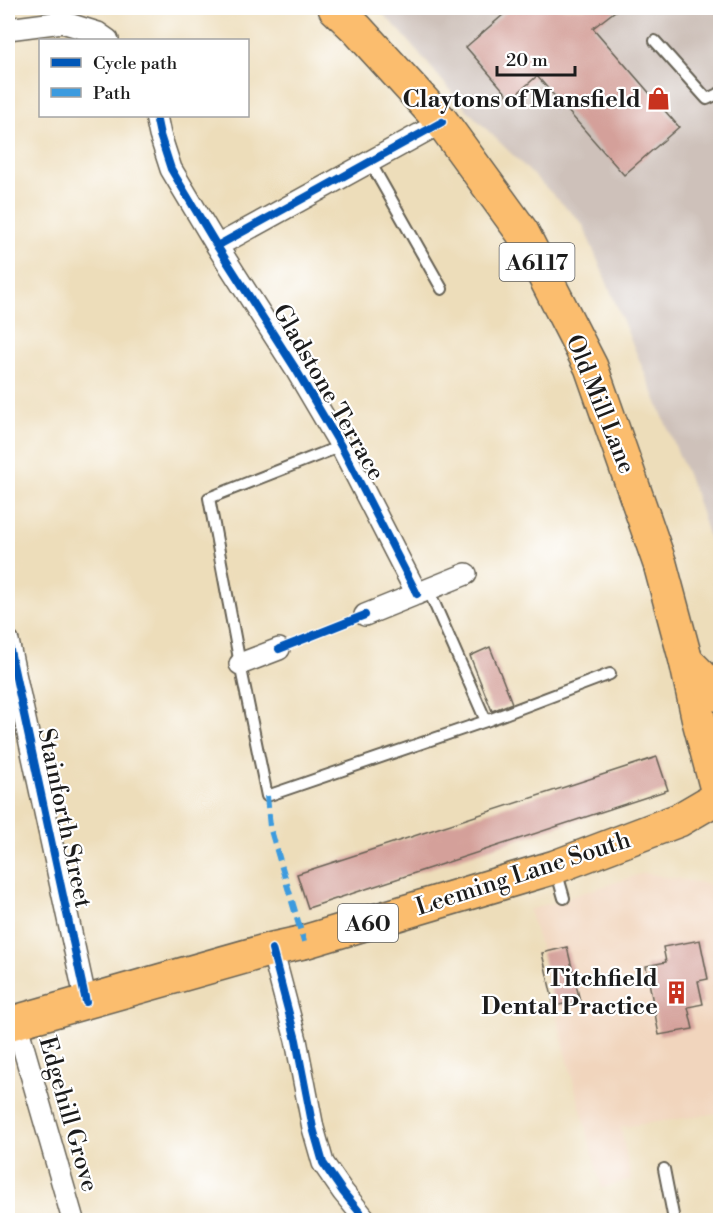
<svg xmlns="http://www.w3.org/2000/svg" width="728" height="1228" font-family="'Libre Bodoni',serif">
	<rect width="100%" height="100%" fill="#fff"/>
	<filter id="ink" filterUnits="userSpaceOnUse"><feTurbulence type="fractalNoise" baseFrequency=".0167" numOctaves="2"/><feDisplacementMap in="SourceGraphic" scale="12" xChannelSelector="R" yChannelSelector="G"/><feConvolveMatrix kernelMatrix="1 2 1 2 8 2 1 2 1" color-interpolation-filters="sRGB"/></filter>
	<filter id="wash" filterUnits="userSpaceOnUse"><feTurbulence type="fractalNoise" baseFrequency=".008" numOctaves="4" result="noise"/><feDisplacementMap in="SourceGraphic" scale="24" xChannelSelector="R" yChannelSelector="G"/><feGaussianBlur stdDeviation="1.35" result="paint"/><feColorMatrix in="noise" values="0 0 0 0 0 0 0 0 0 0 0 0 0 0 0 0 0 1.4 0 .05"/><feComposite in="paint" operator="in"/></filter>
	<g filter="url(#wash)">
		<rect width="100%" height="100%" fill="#edddba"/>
		<path fill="#f1d5bd" d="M644 873 715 885 720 902V1113L621 1127 631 1179 602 1188 560 1031 542 953 529 910Z"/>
		<path fill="#cec1ba" d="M377 8H720V572L694 491 582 223 468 111 401 32Z"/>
		<g id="blocks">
			<path fill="#d4a09a" d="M511 8H619L593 28 679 127 624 175 537 76 511 99 466 47Z
				M490 647 512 703 492 711 470 656Z
				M657 757 668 790 308 908 297 874Z
				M700 940 708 979 698 981 703 1004 688 1007 693 1029 659 1035 646 966 666 962 663 947Z
				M567 947 580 1001 554 1006 542 953Z"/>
		</g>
	</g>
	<g filter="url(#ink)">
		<use href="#blocks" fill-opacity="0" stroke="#656053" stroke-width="1.5"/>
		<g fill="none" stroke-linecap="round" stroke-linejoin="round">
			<defs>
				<path id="lane" d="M655 41 707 99 720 93
					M370 162 442 289
					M341 446 209 498 240 664 267 796 486 721 610 674
					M428 589 486 721
					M556 870 564 898
					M664 1169 674 1220"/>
				<path id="street" d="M8 29 62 22 98 33 108 40
					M156 116 160 135 171 169 217 246 442 122
					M217 246 295 368 341 446 417 594
					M365 615 466 574
					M8 641 86 1002
					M240 664 279 649
					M272 949 296 1040 313 1128 323 1163 343 1192 366 1220
					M16 1022 73 1220"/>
				<path id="primary" d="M335 8 356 28 442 122 522 232 591 367 660 564 686 661 699 721 719 797"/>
				<path id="highway" d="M686 661 720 695
					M8 1024 272 949 304 942 555 867 679 820 720 796"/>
			</defs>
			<use href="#lane" stroke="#656053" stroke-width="14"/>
			<use href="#street" stroke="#656053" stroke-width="24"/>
			<use href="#primary" stroke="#656053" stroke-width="36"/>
			<use href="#highway" stroke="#656053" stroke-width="36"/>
			<use href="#lane" stroke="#fff" stroke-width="10"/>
			<use href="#street" stroke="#fff" stroke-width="21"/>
			<use href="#primary" stroke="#fbbd6e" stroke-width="33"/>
			<use href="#highway" stroke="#fbbd6e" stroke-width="33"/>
			<path stroke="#3c9bdf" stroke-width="6" stroke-dasharray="12 6" stroke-linecap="butt" d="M267 796 270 827 304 942"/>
			<defs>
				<path id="cycleway" d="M156 116 160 135 171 169 217 246 442 122
					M217 246 295 368 341 446 417 594
					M8 641 86 1002
					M279 649 365 615
					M272 949 296 1040 313 1128 323 1163 343 1192 366 1220"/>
			</defs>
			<use href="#cycleway" stroke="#fff" stroke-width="11"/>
			<use href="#cycleway" stroke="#0057b8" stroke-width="8"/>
		</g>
	</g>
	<defs>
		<symbol id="shop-bare" viewBox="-9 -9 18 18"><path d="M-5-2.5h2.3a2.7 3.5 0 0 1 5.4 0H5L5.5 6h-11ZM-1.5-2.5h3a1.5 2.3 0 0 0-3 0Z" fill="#c8321e" stroke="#fff" stroke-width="2.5" paint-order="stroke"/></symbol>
		<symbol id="building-bare" viewBox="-9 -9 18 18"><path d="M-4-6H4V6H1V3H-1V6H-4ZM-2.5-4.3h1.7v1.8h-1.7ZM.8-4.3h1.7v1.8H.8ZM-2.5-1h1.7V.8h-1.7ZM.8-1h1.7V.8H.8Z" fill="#c8321e" stroke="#fff" stroke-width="2.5" paint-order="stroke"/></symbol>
	</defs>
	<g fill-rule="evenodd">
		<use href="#shop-bare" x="642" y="82" width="33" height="33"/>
		<use href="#building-bare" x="660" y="976" width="33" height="33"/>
	</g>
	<g text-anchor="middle" stroke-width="4.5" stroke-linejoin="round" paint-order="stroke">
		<g fill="#fff" stroke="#606060" stroke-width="1.5">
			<rect x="499.5" y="243" width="75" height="38" rx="4.5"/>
			<rect x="338" y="904" width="60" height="38" rx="4.5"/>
		</g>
		<g font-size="22" font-weight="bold" fill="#1c1c1c">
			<text x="537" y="270">A6117</text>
			<text x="368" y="931">A60</text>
		</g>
		<g font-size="24" font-weight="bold" fill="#1c1c1c" stroke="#fff" text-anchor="end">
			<text x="641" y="107">Claytons of Mansfield</text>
			<text x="658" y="986">Titchfield<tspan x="658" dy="28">Dental Practice</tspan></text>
		</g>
		<g font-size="24" fill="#1c1c1c" stroke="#fff">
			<text transform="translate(329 392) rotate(60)" y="8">Gladstone Terrace</text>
			<text transform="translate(601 404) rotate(68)" y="8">Old Mill Lane</text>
			<text transform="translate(65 818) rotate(78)" y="8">Stainforth Street</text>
			<text transform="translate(523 873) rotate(-18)" y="8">Leeming Lane South</text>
			<text transform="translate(69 1114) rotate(74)" y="8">Edgehill Grove</text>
		</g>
	</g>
	<rect width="728" height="1228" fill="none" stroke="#fff" stroke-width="30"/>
	<rect x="39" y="39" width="210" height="78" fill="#ffffff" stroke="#a4a4a4" stroke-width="1.5"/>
	<rect x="51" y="58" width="30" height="9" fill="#0057b8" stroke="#a4a4a4" stroke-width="1.5"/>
	<text x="93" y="69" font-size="18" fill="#1c1c1c">Cycle path</text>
	<rect x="51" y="88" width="30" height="9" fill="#3c9bdf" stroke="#a4a4a4" stroke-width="1.5"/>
	<text x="93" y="99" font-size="18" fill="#1c1c1c">Path</text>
	<path d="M497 66v9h78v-9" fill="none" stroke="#1c1c1c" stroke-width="3"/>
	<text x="506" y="66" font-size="18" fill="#1c1c1c" stroke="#ffffff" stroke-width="4.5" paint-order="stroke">20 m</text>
</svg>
